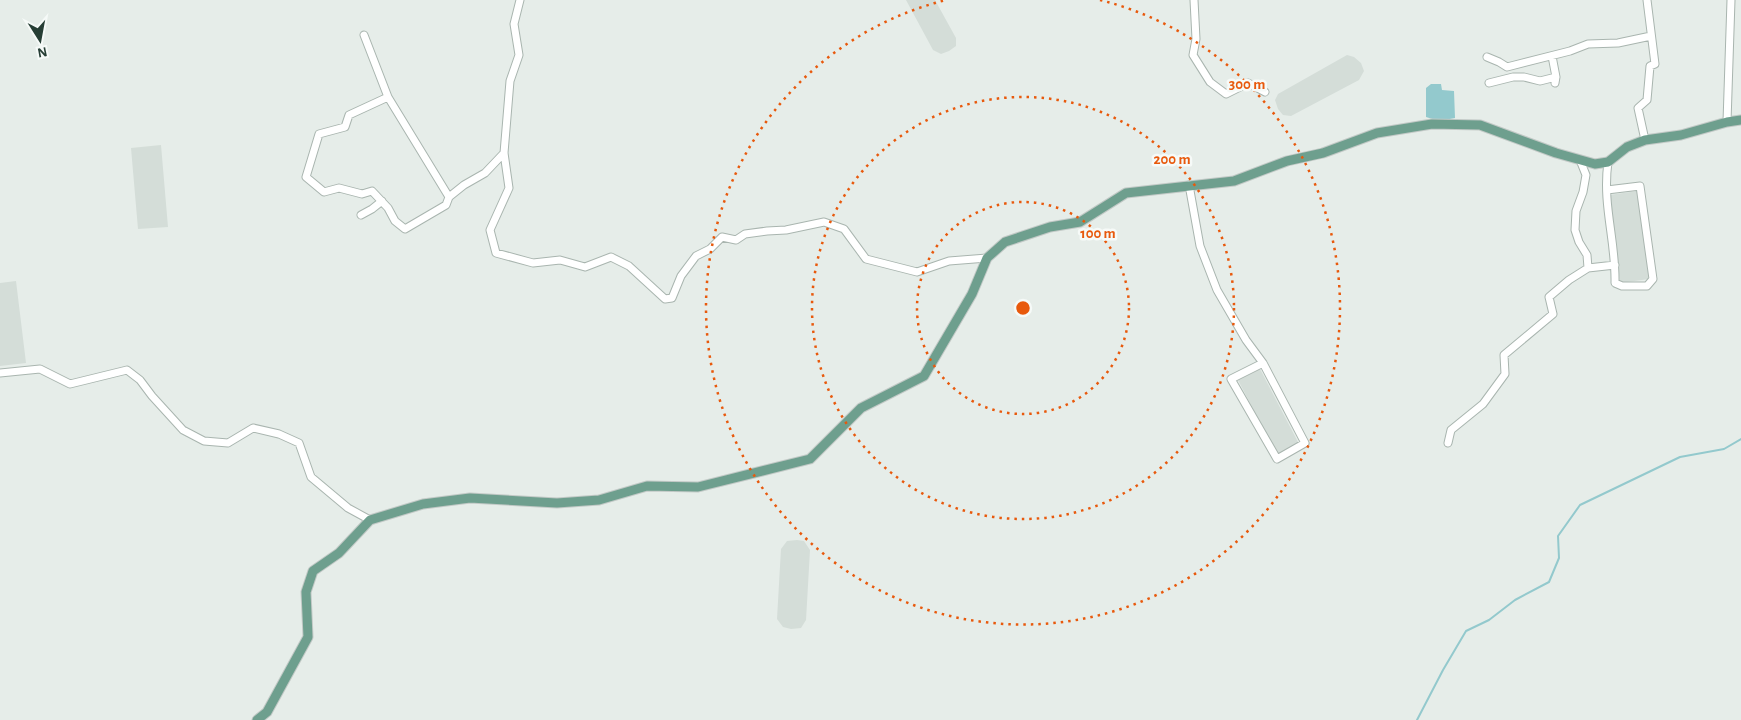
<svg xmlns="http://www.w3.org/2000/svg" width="1741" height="720" font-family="'Alegreya Sans',sans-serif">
	<rect width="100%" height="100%" fill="#e6ede9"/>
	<path fill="#d4ddd8" d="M906 0H935L956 38V46L949 51 941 54 933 50Z
		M1347 55 1354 57 1361 63 1364 71 1359 80 1291 116 1283 115 1278 109 1275 100 1278 94Z
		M161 145 168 227 138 229 131 148Z
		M1638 191 1649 279 1620 283 1609 195Z
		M16 281 26 363 0 366V283Z
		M1260 369 1299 444 1277 455 1238 380Z
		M797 540 804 541 810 550 806 620 801 628 791 629 783 627 777 619 781 549 787 541Z"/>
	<path fill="#93c9cd" d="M1431 84H1441L1442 90 1454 91 1455 118 1439 121 1426 117V88Z"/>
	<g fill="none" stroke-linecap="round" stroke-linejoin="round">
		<path stroke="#93c9cd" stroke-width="2" d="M1417 720 1443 670 1466 631 1489 620 1515 600 1549 582 1559 558 1558 536 1580 505 1680 457 1724 449 1741 439"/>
		<defs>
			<path id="minor" d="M520 0 514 24 519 55 510 81 504 153 509 188 490 230 496 253 533 263 560 260 585 267 611 257 629 266 665 299 672 298 681 276 696 256 710 249 722 237 736 240 745 234 767 231 786 230 824 222 844 229 866 259 917 272 949 261 987 258
				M1194 0 1196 39 1193 55 1210 82 1226 94 1248 83 1265 92
				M364 35 388 97 449 197
				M1552 56 1556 77
				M1487 57 1499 62 1507 67 1570 51 1588 44 1618 43 1651 36
				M1489 83 1513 77H1524L1540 81 1556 77 1555 83
				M388 97 349 115 345 127 319 134 306 177 324 192 339 188 362 194 372 191 388 208 395 221 405 229 446 205 449 197 464 185 485 173 504 153
				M1727 122 1731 0
				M1645 140 1638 108 1647 100 1650 66 1655 64 1647 0
				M1189 185 1200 246 1217 290 1246 340 1263 363 1305 443 1277 459 1231 379 1263 363
				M1607 190 1640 186 1653 279 1647 286H1622L1615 283C1616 241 1602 205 1608 162
				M361 215 372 209 382 201
				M1588 268 1615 265
				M0 373 40 369 70 384 127 370 140 380 152 396 183 430 204 441 228 443 253 428 279 434 299 443 311 477 348 508 370 520
				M1448 443 1451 430 1483 404 1505 374 1504 355 1553 314 1549 297 1569 280 1588 268 1587 255 1579 242 1575 230 1576 211 1583 192 1586 175 1580 160"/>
			<path id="major" d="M257 720 267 712 308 637 306 592 313 571 339 553 370 520 423 504 470 498 557 503 599 500 647 486 698 487 810 459 861 408 924 376 972 294 987 258 1005 242 1050 227 1080 222 1126 193 1234 181 1287 161 1323 153 1377 133 1432 124 1480 125 1556 153 1595 164 1608 162 1627 147 1645 140 1681 135 1727 122 1741 120"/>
		</defs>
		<use href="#minor" stroke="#a9b5af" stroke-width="9"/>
		<use href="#major" stroke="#c2c9c6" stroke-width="11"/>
		<use href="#minor" stroke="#fff" stroke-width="7"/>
		<use href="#major" stroke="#6e9f8e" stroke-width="9"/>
	</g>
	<g fill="none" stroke="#e8590c" stroke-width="2.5" stroke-dasharray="2.5 5">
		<circle cx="1023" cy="308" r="106"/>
		<circle cx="1023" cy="308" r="211"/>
		<path d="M1100 0A317 317 0 1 1 946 0"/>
	</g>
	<circle cx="1023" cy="308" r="8" fill="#e8590c" stroke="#f6faf8" stroke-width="2.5"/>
	<g font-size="15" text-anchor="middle" font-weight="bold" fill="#e8590c" stroke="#f6faf8" stroke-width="5" stroke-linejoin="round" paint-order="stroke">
		<text x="1247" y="89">300 m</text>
		<text x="1172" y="164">200 m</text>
		<text x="1098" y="238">100 m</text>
	</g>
	<g transform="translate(40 40) rotate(169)" stroke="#f6faf8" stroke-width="4" paint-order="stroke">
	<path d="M0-4L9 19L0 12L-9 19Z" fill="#263e35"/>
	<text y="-8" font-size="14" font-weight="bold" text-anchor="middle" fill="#263e35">N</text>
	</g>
</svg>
